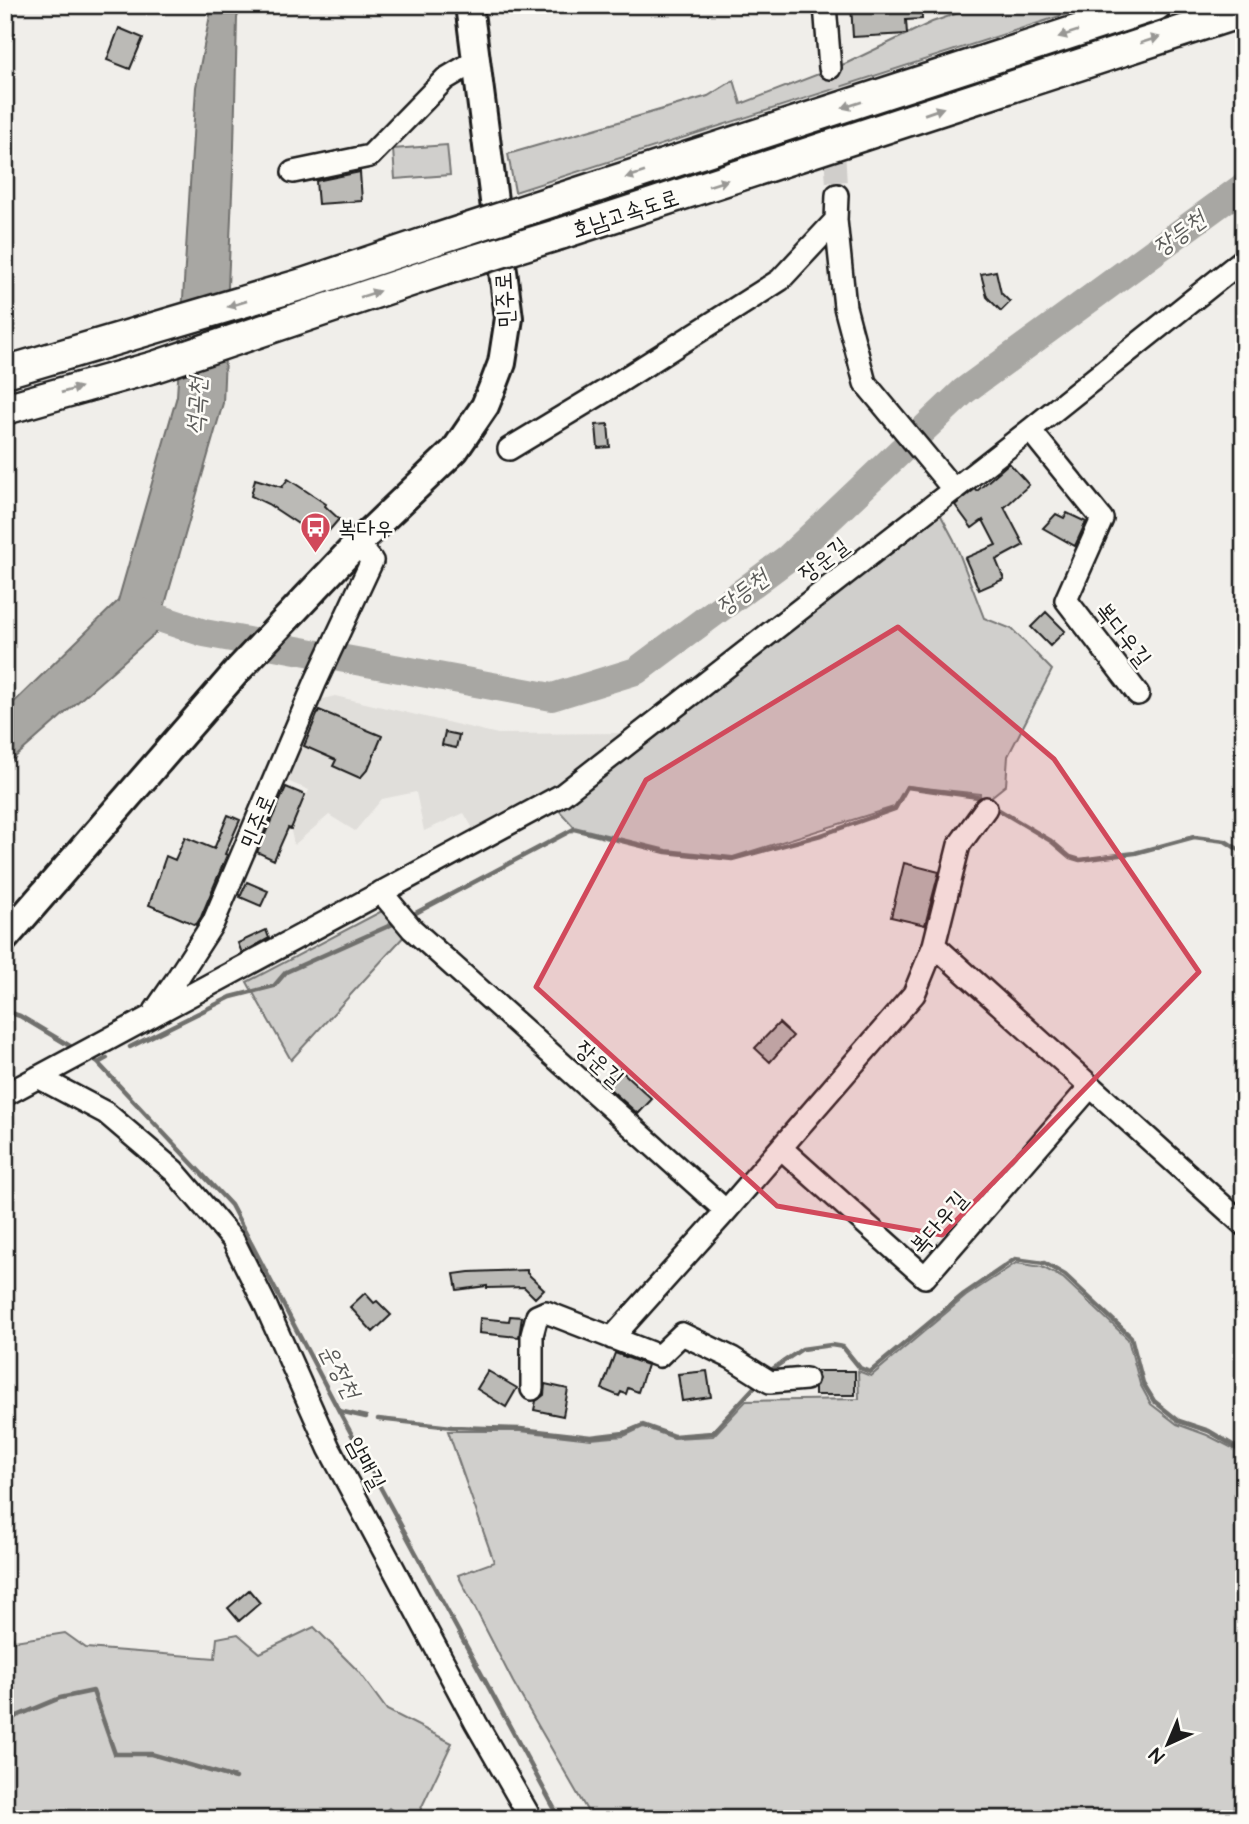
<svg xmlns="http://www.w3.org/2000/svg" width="1249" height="1824" font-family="'Architects Daughter','Poor Story',sans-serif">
	<rect width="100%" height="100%" fill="#f0eeea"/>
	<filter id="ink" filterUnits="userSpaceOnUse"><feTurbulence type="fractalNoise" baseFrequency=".0143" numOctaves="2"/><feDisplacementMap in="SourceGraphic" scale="14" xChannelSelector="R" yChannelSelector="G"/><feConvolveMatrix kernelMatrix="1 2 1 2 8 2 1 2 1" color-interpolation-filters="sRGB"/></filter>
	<g filter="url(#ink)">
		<path fill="#e0deda" d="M335 696 498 734 623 733 622 740 555 789 475 832 464 813 424 831 416 792 382 799 355 831 329 815 294 845 291 831 309 790 287 781 319 700Z"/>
		<path fill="#d0cfcc" stroke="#767674" stroke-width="2" d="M982 5H1094L515 192 508 154 708 96 734 80 741 104 847 63 932 22Z
			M447 145 450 175 395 179 393 149Z
			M938 510 954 540 984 618 1012 629 1052 670 1008 756 1006 785 981 805 980 794 906 786 894 807 733 857 667 850 574 827 555 806Z
			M382 911 407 933 291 1060 247 982Z
			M1016 1263 1042 1267 1063 1278 1128 1339 1140 1384 1151 1404 1177 1424 1207 1435 1236 1450 1244 1449V1819H592L513 1682 458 1575 494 1562 448 1431H520L591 1439 624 1436 643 1427 674 1438 713 1436 746 1401 859 1399 858 1371 871 1376 966 1296Z
			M314 1627 358 1671 387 1710 452 1743 416 1819H404L389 1808 375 1819H5V1629H8L15 1641 65 1633 86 1648 215 1658 217 1638 238 1634 260 1653Z"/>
		<path fill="#a8a7a3" stroke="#706f6d" stroke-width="2" d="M212 5H241L237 18 234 147 223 403 157 632 5 766V711L118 601 177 396 196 87Z"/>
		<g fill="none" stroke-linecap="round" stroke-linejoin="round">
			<path stroke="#706f6d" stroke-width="4.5" d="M994 807 1051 841 1070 857 1080 860 1135 853 1194 837 1225 841 1241 851 1244 856
				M410 916 574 829 666 852 732 859 821 835 895 809 907 787 978 797
				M5 1011 20 1016 75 1049
				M130 1047 231 997 274 986 286 972 393 924
				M89 1057 98 1063 231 1205 339 1411 560 1819
				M98 1063 107 1058
				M768 1372 802 1349 831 1345 843 1347 860 1368 870 1372 964 1294 1015 1259 1044 1263 1065 1275 1131 1337 1143 1383 1154 1401 1179 1421 1209 1431 1236 1447 1244 1446
				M339 1411 366 1417
				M378 1419 452 1427 520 1429 591 1437 624 1433 643 1425 674 1436 712 1433 758 1383
				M5 1721 60 1698 93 1691 115 1754H151L235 1778"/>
			<path stroke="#a8a7a3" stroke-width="28" d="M135 610 204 633 552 697 636 671 788 558 964 391 1244 186"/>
		</g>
		<path fill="#bbbab6" stroke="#1c1c1c" stroke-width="2" d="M851 5H921L922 19 906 20 907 34 853 37Z
			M119 28 143 38 130 69 107 60Z
			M360 172 362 201 318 204 316 181Z
			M996 271 1001 293 1010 302 1001 311 987 297 981 274Z
			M608 424 610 447 598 448 596 425Z
			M1009 463 1029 485 1005 507H1004L1024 545 996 560 1004 579 979 590 965 558 996 545 983 520 972 528 955 505 975 489 977 491Z
			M255 479 282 487 288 479 326 504 325 506 339 519 327 533 315 522 309 531 268 504 251 496Z
			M1067 513 1086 522 1075 546 1043 528 1056 514 1064 518Z
			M1046 612 1065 631 1050 646 1031 627Z
			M319 710 382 736 368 769 360 778 333 766 336 760 304 746Z
			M445 732 459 735 456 748 442 745Z
			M286 787 305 795 291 829 288 828 274 860 257 852Z
			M228 815 240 820 225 854 227 855 201 917 196 925 149 905 166 856 175 860 185 837 214 849Z
			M904 863 939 872 925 925 891 917Z
			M247 882 268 891 261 906 240 897Z
			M266 930 269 938 242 953 238 943Z
			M779 1023 793 1036 770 1062 755 1048Z
			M616 1066 652 1099 638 1114 602 1082Z
			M527 1270V1273L544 1289 535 1298 524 1287 487 1288V1286L457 1290 454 1274 469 1272Z
			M365 1293 374 1303 377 1301 391 1315 373 1332 350 1307Z
			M510 1316 522 1317 519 1337 479 1333 480 1318 509 1321Z
			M615 1353 647 1365 638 1392 628 1388 626 1394 621 1392 619 1396 602 1389Z
			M488 1371 517 1388 506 1407 477 1389Z
			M707 1371 711 1397 682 1401 678 1374Z
			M816 1371H855V1395H815V1388L819 1379Z
			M545 1384 568 1389 563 1416 534 1410 536 1401 544 1395Z
			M249 1590 260 1603 239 1621 228 1608Z"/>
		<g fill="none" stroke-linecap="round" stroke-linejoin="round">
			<path stroke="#d0cecb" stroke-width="21" stroke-dasharray="21 10" stroke-linecap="butt" d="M830 68 837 195"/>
			<defs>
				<path id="minor" d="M825 5 830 68
					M293 172 370 156 445 79 477 60
					M837 195 836 220 845 307 865 383 954 490
					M1030 430 1102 519 1066 600 1138 694
					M509 449 605 391 780 280 836 220
					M381 892 412 929 726 1211
					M934 945 1244 1225
					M155 1011 175 982 213 923 316 681 372 561 358 543
					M38 1077 106 1113 174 1171 233 1240 265 1304 329 1448 476 1723 531 1819
					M5 1095 562 795 1030 430 1244 259
					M781 1148 925 1277 1090 1087
					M612 1338 726 1211 914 994 934 945 959 845 986 808
					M532 1389V1335L537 1316 546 1312 659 1356 682 1334 732 1358 770 1382 806 1379"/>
				<path id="major" d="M5 938 238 670 358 543 455 450 485 406 494 384 502 363 509 318 469 5"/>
				<path id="highway" d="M550 202 1156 5
					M560 234 1244 11
					M5 372 303 284 434 240
					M5 409 154 367 443 270"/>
			</defs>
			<use href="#minor" stroke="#1c1c1c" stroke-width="26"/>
			<use href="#major" stroke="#1c1c1c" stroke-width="32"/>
			<use href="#highway" stroke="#1c1c1c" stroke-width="35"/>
			<use href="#minor" stroke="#fdfcf7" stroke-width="21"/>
			<use href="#major" stroke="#fdfcf7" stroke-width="26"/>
			<use href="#highway" stroke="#fdfcf7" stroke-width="30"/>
			<defs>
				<path id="highway-bridge" d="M434 240 550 202
					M443 270 560 234"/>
			</defs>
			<use href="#highway-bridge" stroke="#1c1c1c" stroke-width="35" stroke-linecap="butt"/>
			<use href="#highway-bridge" stroke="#fdfcf7" stroke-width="30"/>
		</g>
		<defs><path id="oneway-solid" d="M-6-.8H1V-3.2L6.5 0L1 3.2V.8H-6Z" transform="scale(1.75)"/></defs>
		<g fill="#989794">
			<use href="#oneway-solid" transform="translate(1068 34) rotate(162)"/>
			<use href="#oneway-solid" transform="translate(1150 40) rotate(-18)"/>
			<use href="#oneway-solid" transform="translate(852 105) rotate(162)"/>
			<use href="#oneway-solid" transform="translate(934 111) rotate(-19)"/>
			<use href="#oneway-solid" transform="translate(635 175) rotate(162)"/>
			<use href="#oneway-solid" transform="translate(718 183) rotate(-18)"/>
			<use href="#oneway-solid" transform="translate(370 294) rotate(-18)"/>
			<use href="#oneway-solid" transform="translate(237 304) rotate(163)"/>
			<use href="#oneway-solid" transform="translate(71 390) rotate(-16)"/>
		</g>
	</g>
	<path fill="#d1495b" fill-opacity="0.2" stroke="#d1495b" stroke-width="5" stroke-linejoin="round" d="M898 627 1054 759 1199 972 942 1235 777 1206 536 987 646 780Z"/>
	<defs>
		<symbol id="bus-pin" viewBox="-11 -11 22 30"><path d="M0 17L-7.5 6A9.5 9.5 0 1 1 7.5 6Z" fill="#d1495b" stroke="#fdfcf7"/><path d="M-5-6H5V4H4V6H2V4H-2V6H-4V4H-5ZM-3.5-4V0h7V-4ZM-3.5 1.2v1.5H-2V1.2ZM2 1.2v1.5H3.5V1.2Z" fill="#fff"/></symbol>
	</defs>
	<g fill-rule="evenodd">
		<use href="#bus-pin" x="298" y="510" width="35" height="47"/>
	</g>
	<g text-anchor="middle" stroke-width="5" stroke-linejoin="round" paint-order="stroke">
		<g font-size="23" fill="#1c1c1c" stroke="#fdfcf7">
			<text transform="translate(625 213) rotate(-18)" y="8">호남고속도로</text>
			<text transform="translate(504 300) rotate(-93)" y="8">민주로</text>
			<text transform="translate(823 559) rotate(-38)" y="8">장운길</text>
			<text transform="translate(1124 634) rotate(52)" y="8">복다우길</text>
			<text transform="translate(257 821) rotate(-67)" y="8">민주로</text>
			<text transform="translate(600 1063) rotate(42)" y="8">장운길</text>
			<text transform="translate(938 1222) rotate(-49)" y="8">복다우길</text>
			<text transform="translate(367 1463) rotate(62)" y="8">암매길</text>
		</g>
		<g font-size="23" fill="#1c1c1c" stroke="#fdfcf7" text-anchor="start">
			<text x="338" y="536">복다우</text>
		</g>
		<g font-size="24" font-style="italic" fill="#5b5b59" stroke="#fdfcf7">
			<text transform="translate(1179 233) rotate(-36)" y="8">장등천</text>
			<text transform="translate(196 406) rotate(-87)" y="8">석곡천</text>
			<text transform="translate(742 592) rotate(-37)" y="8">장등천</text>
			<text transform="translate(340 1371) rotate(62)" y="8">운정천</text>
		</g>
	</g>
	<rect width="1249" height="1824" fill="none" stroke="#fdfcf7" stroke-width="28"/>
	<rect x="14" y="14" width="1221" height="1796" fill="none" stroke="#1c1c1c" stroke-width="2.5" filter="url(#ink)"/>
	<g transform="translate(1168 1744) rotate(224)" stroke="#fdfcf7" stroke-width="5" paint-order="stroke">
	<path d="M0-5L12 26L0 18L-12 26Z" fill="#1c1c1c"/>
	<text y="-10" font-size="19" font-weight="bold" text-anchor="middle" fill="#1c1c1c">N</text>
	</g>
</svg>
